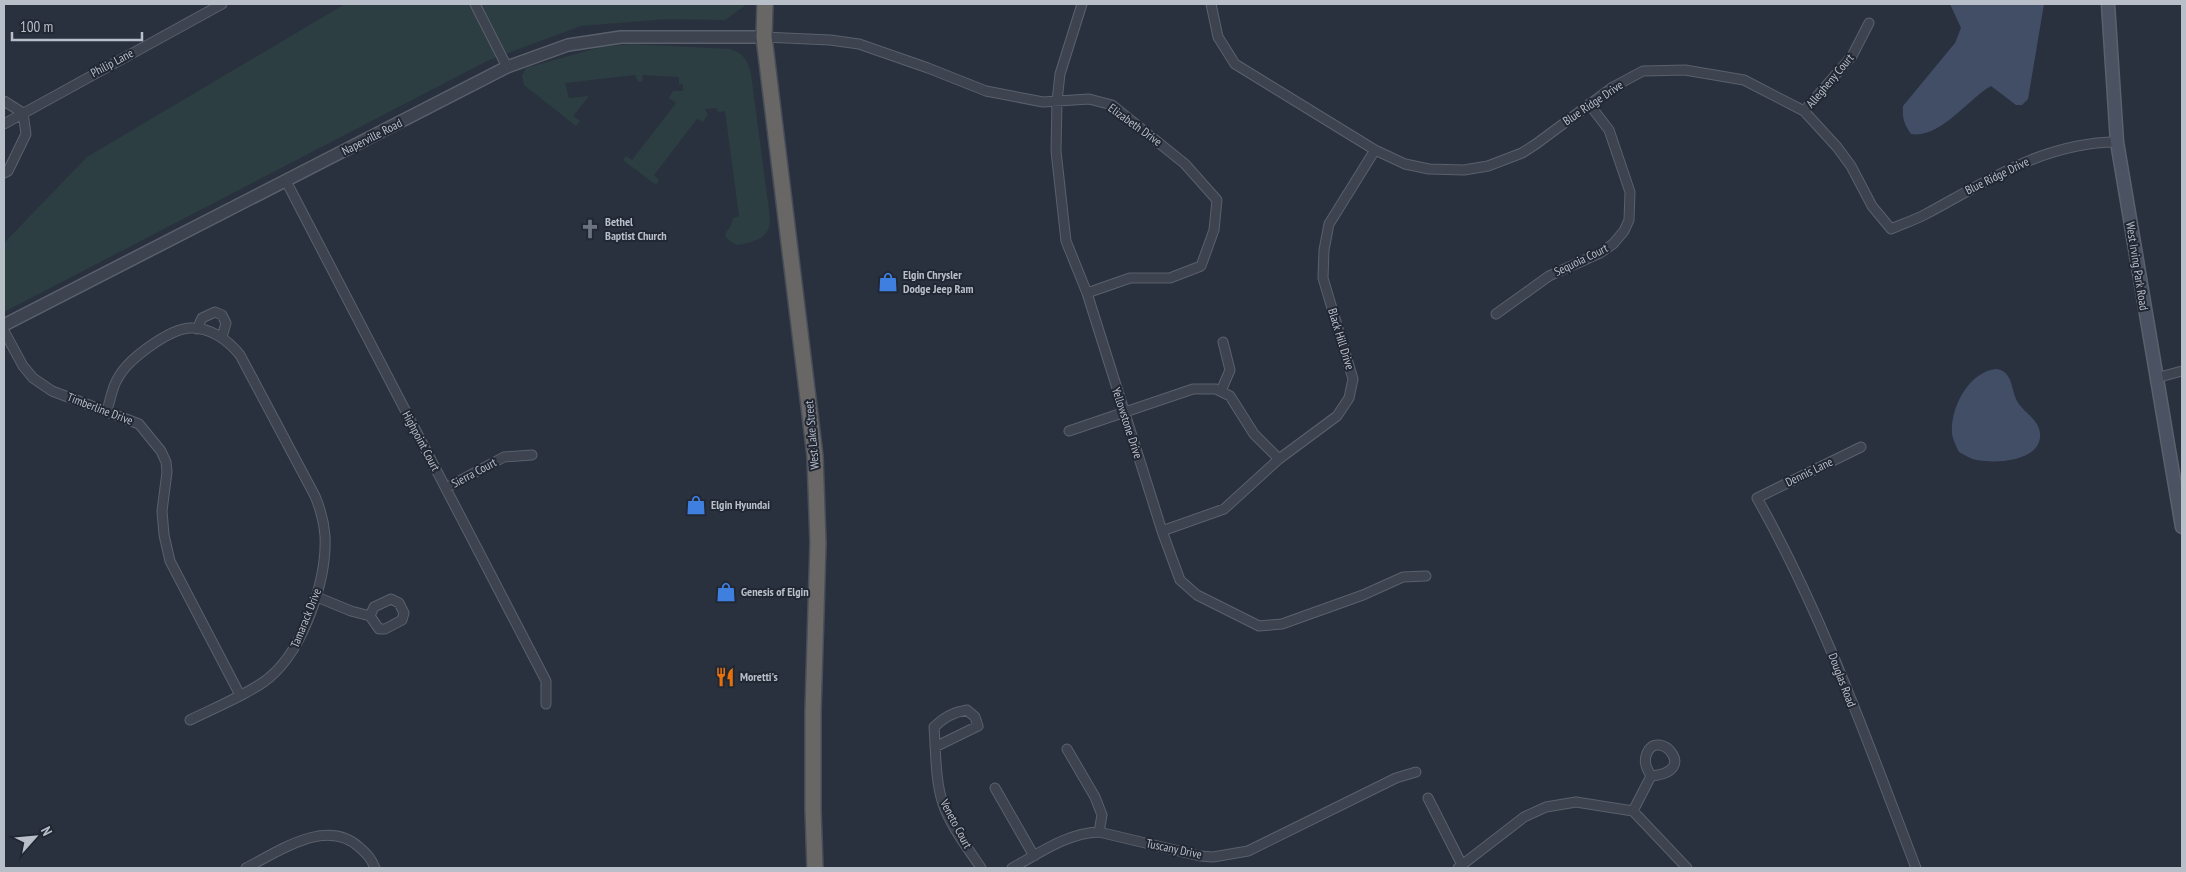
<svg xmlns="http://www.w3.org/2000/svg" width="2186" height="872" font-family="'PT Sans Narrow',sans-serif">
	<rect width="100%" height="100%" fill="#29313f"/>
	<path fill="#2c3e41" d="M345 4H747L725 20 668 19 581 26 489 60 4 312V243L87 157Z
		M632 44 730 49C744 53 748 61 751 74L770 218C771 239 753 242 736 245L726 238 725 234 731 225 733 218 739 216 725 111 718 112 716 108 705 109 708 115 703 122 697 119 654 175 659 180 656 185 623 160 626 156 632 160 676 103 669 98 673 91H683V84H679V77L642 75 643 81 638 82 635 75 565 83 569 98 589 96 573 116 580 121 576 126 524 85 522 76 526 68 601 47Z"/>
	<path fill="#414e66" d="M1950 4H2044L2028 99 2022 105H2016L1991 86C1968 99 1940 139 1911 134 1904 124 1902 118 1903 106L1955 43 1961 28Z
		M1996 369C2012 371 2011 387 2016 399 2022 412 2038 418 2040 433 2043 461 1996 464 1977 460 1970 459 1965 455 1959 452 1956 446 1953 440 1952 434 1950 407 1969 372 1996 369Z"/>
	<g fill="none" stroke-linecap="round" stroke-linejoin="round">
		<defs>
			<path id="minor" d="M475 4 507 67
				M1082 4 1060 74 1057 101 1056 151 1066 241 1087 293 1162 531 1180 580 1197 595 1259 626 1282 624 1363 595 1403 577 1426 576
				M1211 4 1218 37 1235 64 1375 150 1405 164 1429 169 1464 170 1488 166 1522 153 1536 144 1613 87 1643 71 1685 70 1744 80 1804 111 1837 147 1851 166 1872 206 1891 229C1902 224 1915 220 1926 214 1987 181 2045 142 2117 142
				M764 37 830 40 859 44 928 68 986 91 1043 102 1089 99 1112 105 1185 164 1217 200 1214 230 1201 266 1170 278H1130L1087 293
				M4 101 23 113 26 134 8 171 4 173
				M1804 111 1852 56 1869 23
				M4 124 222 4
				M286 181 546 681V704
				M1496 314 1549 276 1600 253 1613 244 1624 231 1629 220 1630 192 1609 130 1589 104
				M197 329 202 318 215 312 222 315 226 323 222 337
				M4 331 23 366 33 378 52 391 139 424 161 451 166 462 167 472 162 511 164 535 170 561 240 695
				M2156 378 2182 371
				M1221 391 1230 370 1223 342
				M107 411C110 401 112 387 118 378 128 359 169 329 190 328 210 327 228 340 240 355L315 496C320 508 324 522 325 536 327 580 304 648 270 677 253 692 212 709 190 720
				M1069 431 1193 389H1216L1230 396 1254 434 1279 459
				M1861 447 1757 498C1823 615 1868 743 1916 868
				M446 488 504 457 532 455
				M1162 531 1224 509 1279 459 1337 416 1349 398 1353 379 1323 278 1324 250 1329 224 1375 150
				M317 597 351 611 370 616 379 629H385L402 620 404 613 399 603 391 599 374 607 370 616
				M935 747 978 726 975 717 967 710C953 712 943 718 934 727 936 752 935 780 943 804 951 827 968 848 981 868
				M1067 749 1095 797 1102 815 1099 832
				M995 788 1034 856
				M1428 798 1462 865
				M1633 811 1651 776C1647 769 1643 762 1647 753 1658 727 1701 772 1651 776
				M246 868C278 852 326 817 359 847 367 854 371 858 375 868
				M1012 868C1040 853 1067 833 1099 832L1200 856 1213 857 1248 851 1396 778 1416 772
				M1458 868 1524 817 1546 807 1576 802 1633 811 1687 868"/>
			<path id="tertiary" d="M4 325 507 67 568 45 621 37H764"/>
			<path id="secondary" d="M2108 4 2117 142 2182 527"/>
			<path id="trunk" d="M765 4 764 37 815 456 818 543 813 712V809L815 868"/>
		</defs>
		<use href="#minor" stroke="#5a616c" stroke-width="11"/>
		<use href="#tertiary" stroke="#5a616c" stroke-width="14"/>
		<use href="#secondary" stroke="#5a616c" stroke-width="15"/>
		<use href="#trunk" stroke="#474e59" stroke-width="18"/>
		<use href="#minor" stroke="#3d434f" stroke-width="9"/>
		<use href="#tertiary" stroke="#3d434f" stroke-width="11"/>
		<use href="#secondary" stroke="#4b5262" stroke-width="12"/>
		<use href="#trunk" stroke="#686765" stroke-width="15"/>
	</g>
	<defs>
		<symbol id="church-bare" viewBox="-9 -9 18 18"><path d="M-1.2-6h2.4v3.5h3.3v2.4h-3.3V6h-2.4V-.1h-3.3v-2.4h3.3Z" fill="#6b7280" stroke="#212834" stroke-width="2.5" paint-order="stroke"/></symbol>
		<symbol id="shop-bare" viewBox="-9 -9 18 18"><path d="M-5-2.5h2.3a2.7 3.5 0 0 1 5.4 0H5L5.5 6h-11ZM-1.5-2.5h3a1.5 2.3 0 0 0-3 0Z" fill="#3f7fe0" stroke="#212834" stroke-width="2.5" paint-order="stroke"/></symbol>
		<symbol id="restaurant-bare" viewBox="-9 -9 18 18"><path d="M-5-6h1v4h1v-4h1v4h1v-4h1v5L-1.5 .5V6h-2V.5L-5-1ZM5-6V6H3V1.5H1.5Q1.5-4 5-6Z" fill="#e8710a" stroke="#212834" stroke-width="2.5" paint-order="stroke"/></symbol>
	</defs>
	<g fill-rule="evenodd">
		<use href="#church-bare" x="576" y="215" width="28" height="28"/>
		<use href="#shop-bare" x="874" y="268" width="28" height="28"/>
		<use href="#shop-bare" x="682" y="491" width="28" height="28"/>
		<use href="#shop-bare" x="712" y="578" width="28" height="28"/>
		<use href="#restaurant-bare" x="711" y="663" width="28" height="28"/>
	</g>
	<g text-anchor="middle" stroke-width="4" stroke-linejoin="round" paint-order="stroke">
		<g font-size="12" fill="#b9bfc9" stroke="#212834">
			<text transform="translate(112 63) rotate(-28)" y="4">Philip Lane</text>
			<text transform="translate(1830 81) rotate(-50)" y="4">Allegheny Court</text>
			<text transform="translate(1593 103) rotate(-34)" y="4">Blue Ridge Drive</text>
			<text transform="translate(1135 125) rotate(36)" y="4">Elizabeth Drive</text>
			<text transform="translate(372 137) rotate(-27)" y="4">Naperville Road</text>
			<text transform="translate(1997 176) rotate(-26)" y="4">Blue Ridge Drive</text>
			<text transform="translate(1581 260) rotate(-26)" y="4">Sequoia Court</text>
			<text transform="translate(2137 266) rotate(81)" y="4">West Irving Park Road</text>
			<text transform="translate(1341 339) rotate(73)" y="4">Black Hill Drive</text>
			<text transform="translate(100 409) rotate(21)" y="4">Timberline Drive</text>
			<text transform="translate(1127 423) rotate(72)" y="4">Yellowstone Drive</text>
			<text transform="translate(812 435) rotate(-95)" y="4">West Lake Street</text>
			<text transform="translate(421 441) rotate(62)" y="4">Highpoint Court</text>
			<text transform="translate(1809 472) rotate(-26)" y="4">Dennis Lane</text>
			<text transform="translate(474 473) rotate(-28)" y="4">Sierra Court</text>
			<text transform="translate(306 618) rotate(-68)" y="4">Tamarack Drive</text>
			<text transform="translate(1842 680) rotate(69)" y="4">Douglas Road</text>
			<text transform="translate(956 824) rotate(62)" y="4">Veneto Court</text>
			<text transform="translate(1174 849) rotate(12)" y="4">Tuscany Drive</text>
		</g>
		<g font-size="12" font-weight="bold" fill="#b9bfc9" stroke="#212834" text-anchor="start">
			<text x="605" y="226">Bethel<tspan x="605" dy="14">Baptist Church</tspan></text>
			<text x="903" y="279">Elgin Chrysler<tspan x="903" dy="14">Dodge Jeep Ram</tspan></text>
			<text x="711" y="509">Elgin Hyundai</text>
			<text x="741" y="596">Genesis of Elgin</text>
			<text x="740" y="681">Moretti's</text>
		</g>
	</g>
	<rect width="2186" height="872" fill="none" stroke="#b9bfc9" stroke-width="10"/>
	<g transform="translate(35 837) rotate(63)" stroke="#212834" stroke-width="4" paint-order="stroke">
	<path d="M0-4L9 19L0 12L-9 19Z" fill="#b9bfc9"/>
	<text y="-8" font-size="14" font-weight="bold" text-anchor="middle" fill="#b9bfc9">N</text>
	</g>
	<path d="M12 32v8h130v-8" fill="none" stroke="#b9bfc9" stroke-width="2.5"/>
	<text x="20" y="32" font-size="15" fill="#b9bfc9" stroke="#212834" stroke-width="4" paint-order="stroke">100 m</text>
</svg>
